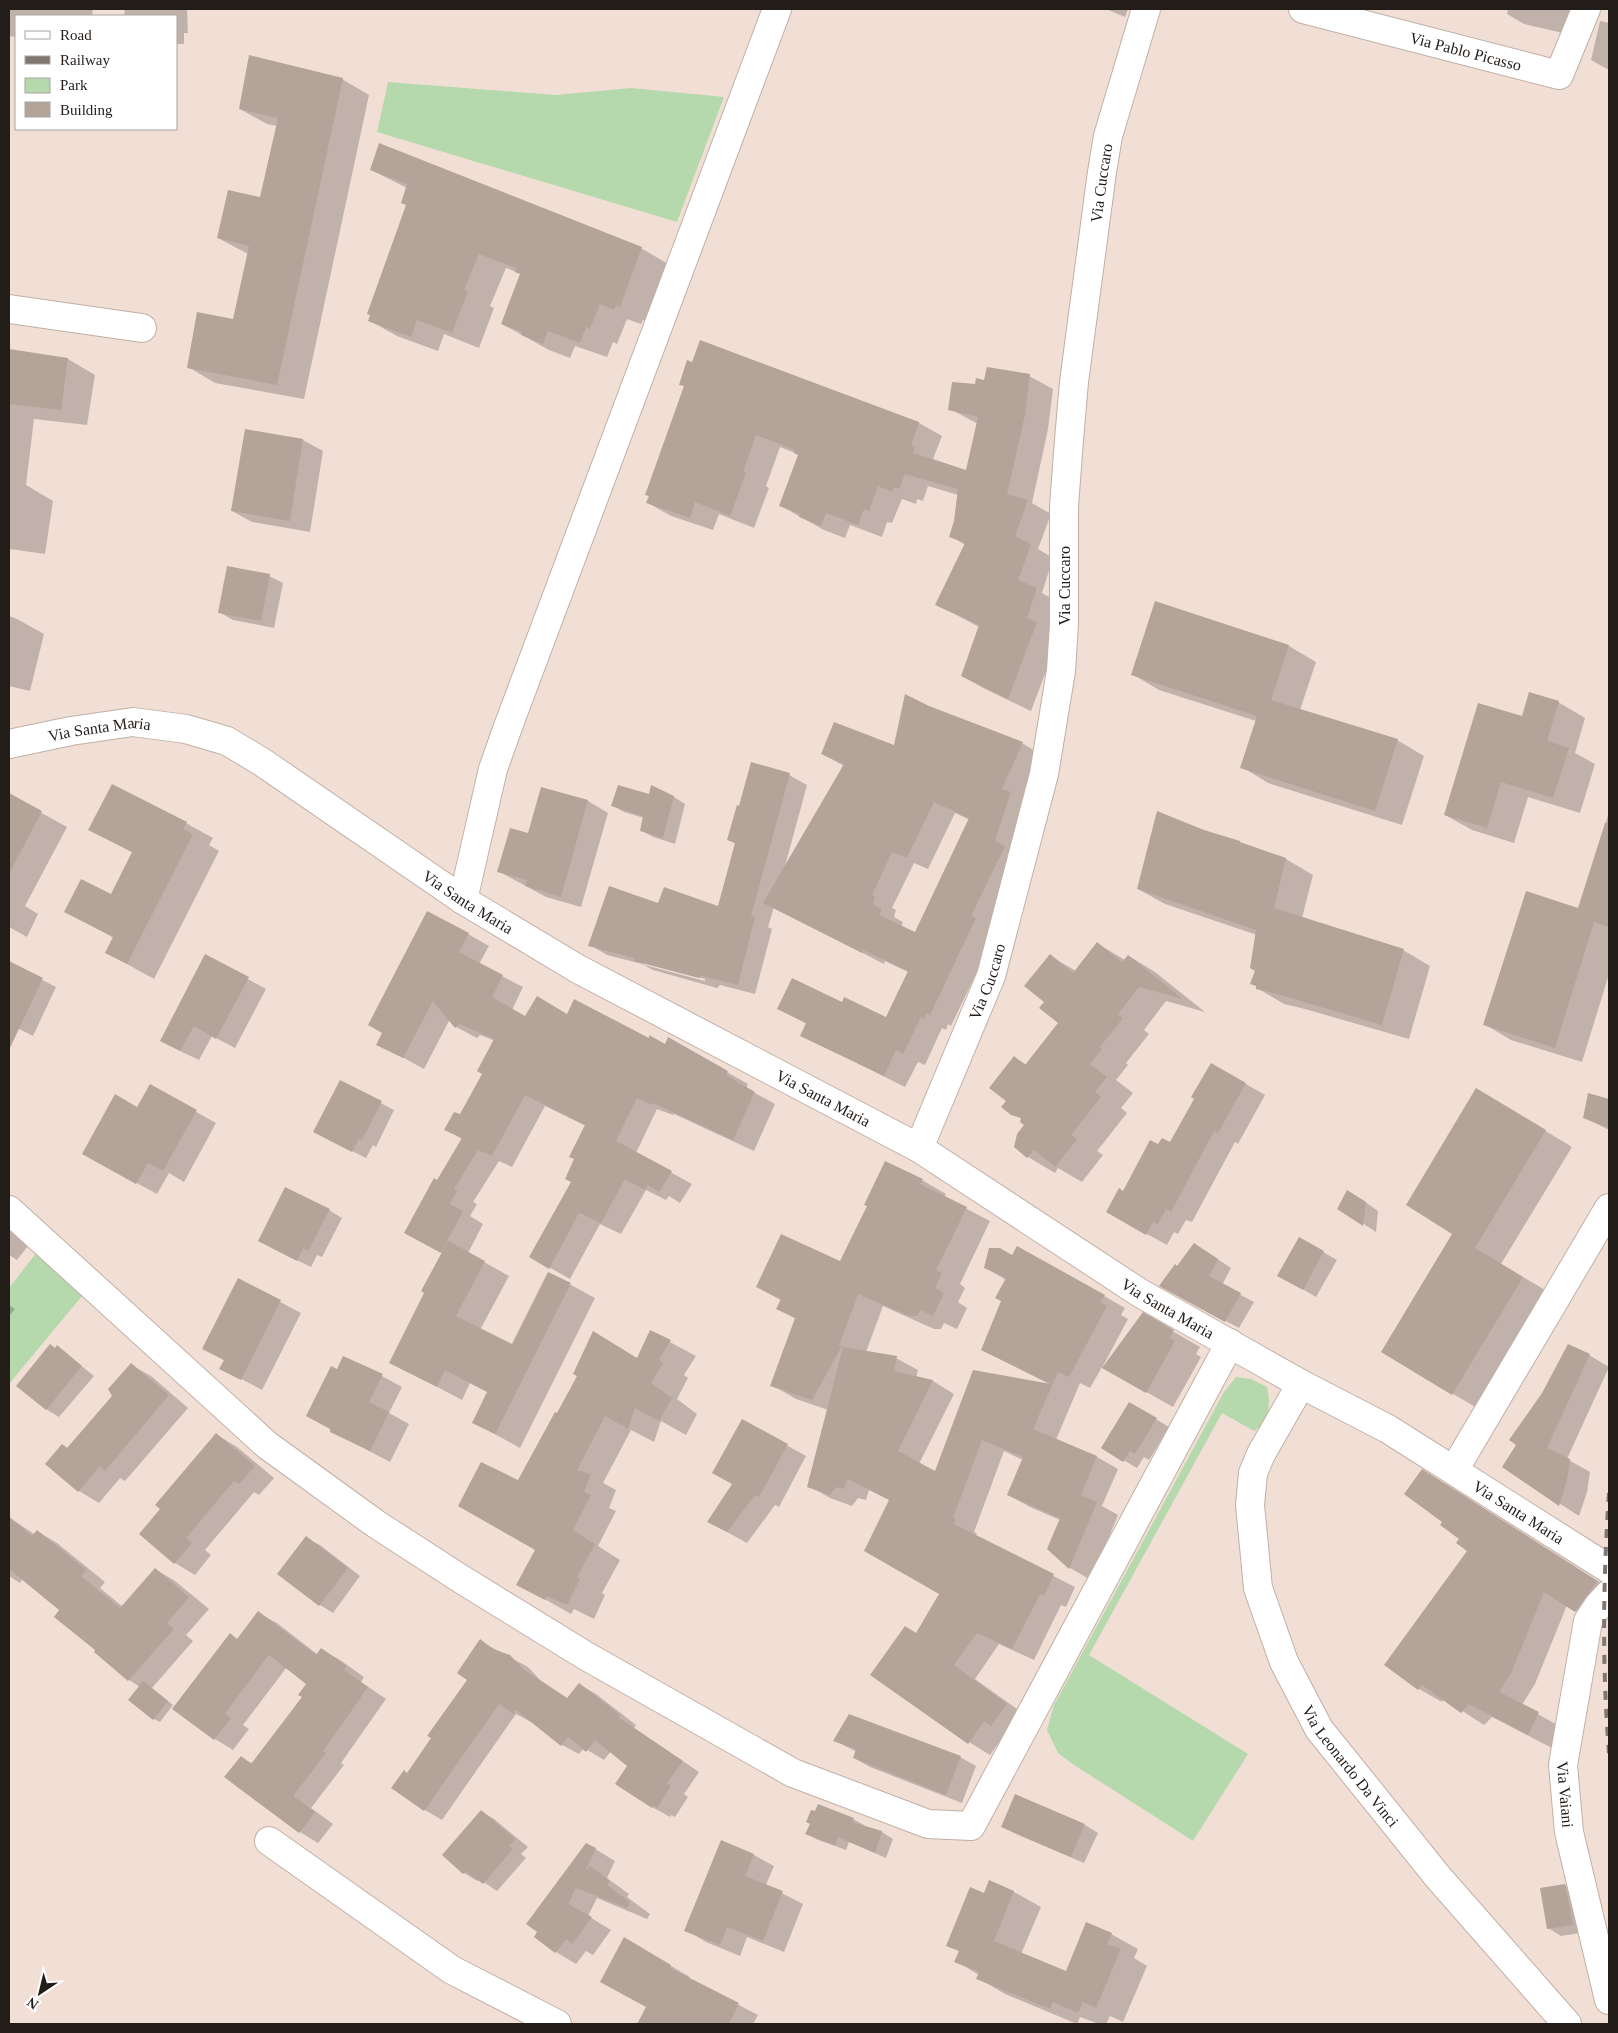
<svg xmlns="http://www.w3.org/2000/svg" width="1618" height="2033" font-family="Georgia,serif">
	<rect width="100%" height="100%" fill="#f1dfd5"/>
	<path fill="#b6d8ad" d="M388 82 556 95 631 88 724 97 677 222 377 132Z
		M41 1247 87 1290 9 1384V1288Z
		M1236 1377 1251 1379 1267 1387 1269 1399 1268 1421 1254 1431 1222 1413 1089 1655 1248 1754 1193 1841 1071 1763 1058 1753 1047 1730 1054 1705 1224 1392Z"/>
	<path fill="#0003" fill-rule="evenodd" d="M9 9H93L92 16H16V37L9 36Z
		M125 9H187L188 33H184V44H176V16H124Z
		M1106 9H1128L1125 17Z
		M1508 9H1572L1567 34 1524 24 1507 14Z
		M1600 21 1609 23V70L1591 60Z
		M342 79 369 95 304 399 215 383 188 367 234 320 248 254 218 238 261 198 277 126 267 124 240 109Z
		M371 170 641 248 668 264 647 321 643 320 641 324 627 319 617 344 613 342 607 357 575 346 570 358 549 350 502 324 521 274 506 268 490 306 494 308 479 348 444 334 438 351 397 336 370 321 407 205V188Z
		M9 350 68 359 95 375 87 425 34 419 26 485 53 501 45 554 10 549 9 556Z
		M1029 376 1053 389 1048 429 1032 503 1051 514 1038 549 1053 558 1042 593 1060 603 1059 637 1031 711 985 689 962 676 979 627 936 604 965 545 951 536 955 521 958 495 928 486 923 501 917 499 916 504 902 499 892 523 887 522 882 537 850 525 845 538 824 530 781 506 800 455 780 447 766 486 769 488 754 528 719 514 713 530 671 516 648 503 685 387 680 384 919 423 942 436 933 459 967 471 978 424 950 409 975 386 985 382Z
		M246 430 303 440 323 451 310 532 252 522 232 511Z
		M269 576 283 583 274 628 233 620 219 612Z
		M1155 603 1289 646 1316 662 1300 710 1397 740 1424 756 1402 825 1268 783 1242 767 1256 721 1159 690 1132 674Z
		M9 616 17 619 44 634 30 691 9 686Z
		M1558 702 1585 718 1575 753 1595 764 1580 813 1528 797 1514 843 1472 830 1445 815 1522 718Z
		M929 707 1022 743 1043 756 996 932 951 1026 948 1024 946 1030 942 1028 925 1065 918 1062 905 1087 801 1035 807 1024 779 1009 842 1004 886 1019 908 972 885 961 884 964 774 907 768 927 772 929 755 994 720 985 717 988 653 970 642 964 607 955 590 945 659 905 719 908 736 844 728 839 789 775 807 785 785 866 844 766 822 754 895 747ZM955 813 970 820 916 934 901 927 903 922 894 917 896 910 892 908 914 863 928 869ZM641 962 705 979V981L645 965Z
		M542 788 588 801 608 813 581 907 546 897 498 871 529 834Z
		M9 795 67 827 25 906 38 914 27 937 9 927Z
		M650 796 674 797 685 804 675 844 653 837 641 830 644 818 624 812 612 805Z
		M1609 812V974L1582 1062 1511 1040 1484 1024 1579 909Z
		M186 823 213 838 209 845 219 851 154 979 107 953 114 938 66 911 111 896 133 853 90 829Z
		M1247 846 1286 859 1313 875 1302 918 1403 950 1430 966 1409 1039 1305 1009 1284 1004 1257 988V935L1165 904 1138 889Z
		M468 934 489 946 479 964 523 987 512 1010 526 1018 567 1016 666 1046 669 1039 748 1084 746 1088 775 1104 754 1151 674 1114 673 1115 657 1109 636 1153 692 1184 680 1203 669 1196 666 1200 646 1190 621 1234 600 1224 570 1279 531 1257 572 1181 576 1159 586 1126 545 1106 512 1167 499 1161 473 1202 477 1204 470 1216 483 1224 468 1253 509 1276 480 1330 512 1346 549 1273 595 1298 520 1448 473 1422 488 1392 470 1383 462 1400 390 1362 426 1293 443 1253 426 1244 438 1182 462 1139 446 1130 461 1116 484 1074 495 1041 480 1035 477 1038 456 1027 450 1019 424 1069 378 1044Z
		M1098 944 1125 960 1129 956 1155 972 1205 1012 1166 1001 1144 1030 1149 1034 1126 1063 1128 1065 1116 1080 1133 1093 1121 1108 1127 1113 1097 1151 1103 1155 1082 1182 1058 1168 1055 1173 1028 1157 1015 1147 1026 1125 1022 1119 1012 1114 1008 1101 1014 1057 1027 1065 1059 1022 1046 1002 1050 956 1076 971Z
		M206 956 266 989 235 1048 212 1036 199 1060 180 1051Z
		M9 963 56 987 33 1036 9 1024Z
		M1211 1064 1265 1095 1238 1144 1235 1142 1192 1222 1186 1220 1178 1234 1174 1232 1167 1245 1107 1212 1158 1146 1171 1144 1196 1098Z
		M341 1082 394 1110 376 1147 373 1145 366 1158 328 1139Z
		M150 1086 216 1123 184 1182 169 1173 157 1194 103 1165Z
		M1589 1094 1609 1100V1130L1585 1118Z
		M1503 1105 1572 1147 1501 1264 1550 1293 1479 1409 1453 1394 1454 1233Z
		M922 1180 946 1194 944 1197 990 1221 960 1284 965 1288 958 1302 967 1308 957 1329 944 1323 941 1329H934L883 1306 866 1352 896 1358 918 1370 916 1378 933 1381 954 1394 919 1464 936 1472 1051 1385 982 1350 1002 1301 1006 1280 986 1268 1012 1257 1104 1296 1125 1308 1121 1315 1128 1319 1103 1366 1104 1367 1143 1314 1200 1347 1196 1354 1201 1357 1173 1407 1102 1367 1090 1388 1080 1383 1056 1440 1097 1457 1118 1469 1102 1506 1118 1515 1091 1580 1070 1568 1048 1548 1060 1520 1030 1507 1008 1495 1023 1460 1004 1451 974 1532 977 1533 975 1536 1075 1587 1066 1607 1061 1605 1034 1660 999 1644 975 1679 1028 1717 1005 1734 990 1755 969 1742 917 1634 940 1594 890 1500 869 1490 866 1500 858 1498 852 1506 830 1498 809 1486 828 1410 796 1399 772 1385 796 1319 778 1309 782 1301 757 1287 841 1263Z
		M1361 1199 1378 1211 1376 1232 1339 1208Z
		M329 1210 342 1218 322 1257 317 1255 311 1267 272 1248Z
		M9 1228 28 1246 17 1260 9 1255Z
		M1299 1238 1337 1260 1316 1297 1278 1275Z
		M1207 1252 1231 1268 1222 1285 1254 1302 1239 1328 1174 1293 1178 1267Z
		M239 1280 301 1313 262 1390 221 1368 225 1361 203 1348Z
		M9 1305 15 1309 9 1316Z
		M651 1332 696 1356 684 1375 688 1378 677 1399 697 1414 686 1435 661 1421 654 1442 631 1430 603 1483 616 1490 609 1508 616 1511 598 1546 620 1560 602 1593 605 1595 594 1619 574 1609 571 1614 518 1584 537 1550 519 1481 558 1415 638 1359Z
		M1589 1355 1609 1367 1567 1459 1590 1472 1587 1492 1579 1516 1503 1467Z
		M69 1356 94 1376 59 1417 46 1409Z
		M131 1365 151 1376 188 1408 125 1481 120 1478 99 1503 79 1491 62 1445 69 1449 113 1396Z
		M338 1371 382 1376 402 1387 389 1413 409 1424 390 1462 331 1431Z
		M1129 1403 1169 1427 1149 1460 1144 1457 1137 1468 1103 1448Z
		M743 1421 806 1456 779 1507 775 1505 747 1543 709 1522 734 1484Z
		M217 1435 237 1447 274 1478 259 1495 254 1492 205 1550 211 1555 195 1575 175 1563 162 1509Z
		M1446 1484 1609 1588 1599 1624 1567 1605 1535 1684 1522 1705 1561 1727 1552 1748 1492 1717 1484 1725 1444 1699 1442 1702 1419 1689 1469 1551 1460 1539 1444 1522Z
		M9 1517 34 1534 37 1531 57 1543 105 1582 100 1588 123 1607 155 1569 175 1581 209 1609 186 1635 193 1641 152 1688 173 1705 160 1722 154 1719 140 1687 129 1680 96 1651 97 1650 61 1610 23 1579 20 1583 9 1576Z
		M306 1538 320 1545 360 1576 333 1613 320 1605Z
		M258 1613 277 1623 317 1654 321 1649 340 1660 364 1677 361 1682 386 1699 341 1763 344 1765 311 1808 333 1824 318 1843 300 1832 226 1777 241 1757 253 1764 304 1697 307 1684 287 1667 243 1725 249 1729 233 1750 215 1739 238 1639Z
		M480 1641 528 1667 540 1680 568 1699 579 1684 596 1694 636 1725 634 1728 699 1772 684 1794 688 1797 675 1817 671 1815 670 1817 652 1807 629 1765 611 1751 604 1760 584 1748 579 1754 562 1745 532 1721 531 1722 516 1714 442 1820 425 1810 408 1774 433 1738 468 1679Z
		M835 1741 960 1757 976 1766 962 1803 870 1767 854 1758 857 1752Z
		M1016 1795 1085 1825 1098 1833 1084 1863 1016 1834 1003 1827Z
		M481 1811 494 1819 528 1847 521 1854 526 1858 497 1891 479 1879 477 1881 464 1873 444 1855Z
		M853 1819 864 1825V1827L882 1832 893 1839 886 1858 849 1842 846 1850 818 1840 807 1834Z
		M721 1842 754 1855 774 1866 766 1885 803 1904 784 1952 747 1937 740 1956 706 1942 686 1930Z
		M587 1844 615 1861 607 1878 629 1894 627 1897 650 1914 647 1919 597 1898 588 1916 611 1930 593 1955 586 1951 576 1964 556 1952 535 1937Z
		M989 1882 1014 1892 1041 1907 1021 1954 1066 1973 1111 1934 1138 1949 1134 1958 1147 1966 1123 2022 1110 2016 1106 2024H1099L1080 2017 1077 2024 1005 1994 978 1978 979 1975 956 1961 960 1952 948 1945 984 1894Z
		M1565 1885 1578 1893 1586 1932 1561 1936 1548 1928Z
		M625 1939 690 1977 689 1979 758 2015 753 2024H638L648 2007Z"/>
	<path fill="#b4a399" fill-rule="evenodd" d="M249 55 343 78 277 385 187 368 197 312 233 319 249 246 217 238 228 190 260 197 278 118 239 109Z
		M379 143 642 247 620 307 616 305 614 310 600 304 590 329 586 327 580 343 548 331 543 344 521 335 522 332 501 324 520 274 515 272 516 268 479 254 464 290 468 291 452 333 417 320 411 337 368 321 370 315 367 314 406 205 401 203 407 184 370 170Z
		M700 340 919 422 911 445 915 447 913 453 966 470 978 417 948 410 952 382 975 384 976 378 984 380 987 367 1030 374 1025 415 1007 494 1028 500 1015 536 1031 544 1018 580 1037 588 1027 618 1037 622 1008 699 961 676 979 625 935 605 965 543 949 537 954 521 958 489 905 474 899 489 894 487 892 492 878 486 869 511 864 509 858 525 826 513 821 526 799 517 800 514 779 506 798 455 794 453 795 450 756 435 743 472 746 473 730 516 695 502 690 518 646 503 649 496 645 495 684 386 679 385 687 360 692 362Z
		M9 349 68 358 61 410 9 404Z
		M245 429 303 439 290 521 231 511Z
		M227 566 270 574 261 621 218 613Z
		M1155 601 1289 645 1271 700 1398 739 1375 811 1240 768 1257 716 1131 675Z
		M1529 692 1559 701 1547 741 1569 748 1553 798 1501 782 1487 828 1444 815 1478 703 1522 716Z
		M905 694 929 706 1023 742 1002 789 1011 792 995 841 1005 846 971 916 976 918 930 1015 926 1013 924 1019 921 1017 903 1054 896 1050 884 1076 800 1036 806 1023 777 1009 792 978 842 1002 844 997 886 1017 908 971 863 950 862 953 763 903 844 764 821 754 834 722 894 745ZM934 802 969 818 915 932 879 915 882 909 873 904 875 897 872 895 892 852 907 858Z
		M751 762 790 773 751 916 755 917 738 985 702 976 699 978 634 961V958L588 946 609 886 658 903 664 887 718 906 735 843 727 840 737 805 739 806Z
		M112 784 187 822 183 829 193 834 127 964 105 953 113 937 64 912 81 879 111 894 132 852 88 830Z
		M618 785 649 794 651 785 674 796 663 838 640 831 643 816 611 806Z
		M541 787 588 800 561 897 525 886 527 880 497 872 510 828 528 833Z
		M9 793 42 811 9 874Z
		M1157 811 1204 830 1240 841V842L1286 858 1274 908 1404 949 1382 1025 1277 994 1256 989V986L1250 984 1255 971 1250 968 1256 930 1137 889Z
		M1605 823H1609V927L1594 922 1555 1048 1483 1025 1526 891 1578 908Z
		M427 911 469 933 459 952 503 975 492 997 525 1016 537 996 567 1014 574 999 649 1038V1035L665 1044 668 1037 728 1071 726 1075 755 1092 733 1140 653 1103 652 1105 637 1098 616 1141 672 1171 659 1192 648 1185 645 1190 625 1179 601 1223 579 1213 549 1269 529 1257 571 1182 565 1179 574 1159 569 1157 585 1125 525 1095 492 1156 478 1150 454 1189 457 1191 450 1204 463 1211 441 1253 404 1233 434 1178 437 1180 462 1138 444 1130 454 1112 460 1114 482 1074 477 1071 494 1039 459 1024 455 1028 433 1001 403 1058 376 1045 382 1033 368 1025Z
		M1097 942 1122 962 1128 955 1183 999 1139 987 1118 1014 1123 1018 1100 1047 1102 1049 1090 1064 1107 1077 1095 1092 1101 1097 1071 1135 1077 1139 1055 1167 1034 1150 1027 1158 1014 1147 1017 1134 1024 1125 1020 1122 1021 1118 1011 1115 1001 1107 1006 1101 989 1088 1014 1056 1025 1065 1058 1023 1039 1008 1044 1002 1024 986 1050 954 1073 973Z
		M205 954 249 977 216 1039 194 1026 180 1051 160 1041Z
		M9 961 43 978 9 1050Z
		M1211 1063 1246 1083 1218 1133 1214 1131 1171 1212 1166 1209 1158 1224 1153 1222 1146 1235 1106 1212 1119 1188 1123 1191 1150 1140 1158 1144 1162 1138 1170 1142 1194 1099 1191 1097Z
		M340 1080 382 1101 362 1140 359 1139 352 1152 313 1132Z
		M150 1084 197 1110 163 1171 148 1163 136 1184 82 1154 115 1094 137 1107Z
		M1476 1088 1546 1130 1475 1248 1523 1277 1452 1395 1381 1352 1452 1234 1406 1205Z
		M1588 1093 1609 1099V1128L1583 1118Z
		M885 1161 923 1179 920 1184 967 1207 936 1270 942 1273 935 1288 944 1293 933 1316 920 1310 917 1316H909L858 1294 839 1346H842L812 1400 770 1386 795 1318 776 1309 781 1299 756 1287 781 1234 840 1261 867 1206 864 1205Z
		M285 1187 330 1209 308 1251 303 1248 297 1261 258 1241Z
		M1347 1190 1366 1202 1363 1226 1337 1209Z
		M1299 1237 1324 1251 1303 1290 1277 1276Z
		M448 1241 485 1261 456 1316 512 1344 548 1272 571 1283 495 1434 472 1423 487 1392 445 1370 437 1387 389 1363 424 1293 421 1291Z
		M1194 1243 1218 1259 1209 1276 1241 1293 1225 1322 1159 1286 1175 1264 1177 1266Z
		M1017 1246 1105 1295 1100 1302 1107 1306 1069 1377 1058 1372 1033 1429 1097 1456 1081 1495 1097 1502 1069 1569 1047 1549 1060 1518 1007 1495 1023 1457 982 1440 953 1518 956 1520 954 1524 1054 1574 1044 1596 1040 1594 1012 1649 977 1633 954 1665 1007 1704 991 1726 984 1721 968 1744 870 1675 905 1626 916 1633 939 1594 864 1551 889 1500 848 1479 844 1489 836 1487 830 1495 807 1487 843 1347 897 1356 894 1371 933 1380 898 1451 935 1471 973 1370 1051 1384 981 1350 1001 1301 995 1298 1006 1278 984 1268 989 1248H1000L1012 1255Z
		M238 1278 281 1300 241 1380 219 1369 224 1360 202 1349Z
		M1143 1312 1174 1330 1170 1338 1175 1341 1146 1393 1102 1368Z
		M650 1330 671 1340 659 1359 663 1363 651 1383 672 1398 659 1421 635 1408 628 1429 605 1416 577 1470 591 1474 584 1492 591 1495 573 1530 595 1544 577 1577 580 1579 567 1605 547 1596 545 1600 516 1585 535 1550 458 1506 481 1462 518 1480 555 1412 557 1413 577 1376 573 1374 593 1331 637 1358Z
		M50 1344 55 1348 57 1345 82 1366 46 1410 16 1386Z
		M1568 1344 1590 1354 1547 1448 1570 1459 1567 1480 1559 1506 1502 1467 1516 1445 1509 1440 1542 1393Z
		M343 1356 383 1374 369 1402 389 1412 370 1451 330 1432V1429L306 1416 331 1366 337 1369Z
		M131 1363 169 1395 105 1471 100 1466 78 1492 45 1464 62 1444 67 1448 112 1396 108 1389Z
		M1129 1402 1157 1418 1135 1454 1130 1451 1123 1462 1101 1448Z
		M742 1419 788 1444 759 1497 755 1495 727 1532 707 1522 732 1484 712 1473Z
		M216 1433 255 1466 239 1484 234 1481 186 1538 192 1543 174 1564 139 1534 160 1509 155 1505Z
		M1422 1469 1597 1581 1575 1612 1544 1592 1512 1671 1499 1692 1539 1712 1528 1735 1469 1704 1461 1713 1422 1685 1418 1690 1384 1665 1467 1551 1456 1543 1459 1539 1440 1525 1442 1522 1404 1494Z
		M9 1517 32 1536 37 1530 86 1570 81 1576 120 1608 155 1568 189 1597 167 1623 174 1629 128 1681 94 1652 95 1650 54 1617 59 1610 9 1569Z
		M306 1536 348 1568 319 1606 277 1574Z
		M258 1611 316 1655 321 1648 347 1666 344 1670 368 1687 323 1751 326 1753 293 1796 315 1812 299 1833 224 1777 241 1756 251 1764 302 1697 298 1695 306 1684 269 1655 225 1713 231 1718 214 1740 172 1709 230 1633 237 1639Z
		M480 1639 493 1649 510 1655 523 1669 567 1698 579 1683 620 1715 618 1717 683 1761 667 1783 671 1786 657 1808 653 1806 652 1808 615 1784 627 1766 595 1740 586 1752 568 1737 561 1746 516 1710 513 1714 499 1704 424 1811 391 1788 404 1770 407 1773 431 1738 427 1736 467 1680 457 1673Z
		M143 1681 168 1701 153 1720 128 1700Z
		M849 1714 961 1756 946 1795 853 1758 856 1749 833 1741Z
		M1015 1794 1085 1824 1071 1857 1001 1827Z
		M818 1804 854 1818 852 1822 882 1831 875 1853 838 1837 835 1845 805 1834 810 1824 806 1822 811 1810 815 1811Z
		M481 1810 515 1839 509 1846 513 1849 483 1884 466 1871 463 1874 442 1855Z
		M721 1840 754 1854 745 1876 783 1891 763 1941 727 1927 720 1945 684 1931Z
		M586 1843 596 1848 586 1869 587 1870 590 1866 610 1881 607 1885 630 1902 627 1908 576 1888 568 1904 592 1917 572 1944 566 1939 555 1953 534 1937 537 1932 526 1924Z
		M989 1880 1014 1891 994 1941 1066 1971 1086 1922 1112 1933 1107 1944 1121 1949 1096 2008 1083 2002 1078 2013 1053 2002 1050 2009 976 1979 979 1972 954 1962 959 1951 946 1946 970 1887 984 1893Z
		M1565 1884 1573 1925 1547 1929 1540 1888Z
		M624 1937 671 1965 670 1968 739 2003 729 2024H637L646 2007 600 1982Z"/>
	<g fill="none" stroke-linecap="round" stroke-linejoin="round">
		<defs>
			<g id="minor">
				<path id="s1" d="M1303 9 1559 75 1586 9"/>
				<path d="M9 309 142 328"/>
				<path id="s2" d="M9 744 71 731 133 722 186 729 227 741 262 762 463 900 578 969 919 1148 1140 1293 1301 1384 1388 1429 1609 1569"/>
				<path d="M463 900 493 769 509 724 777 9"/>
				<path id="s3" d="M919 1148 991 976 1044 774 1061 671 1064 624V506L1069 440 1074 382 1102 172 1108 136 1146 9"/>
				<path d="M9 1210 267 1445 376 1524 461 1579 586 1656 793 1773 928 1824 971 1826 1230 1343"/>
				<path id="s4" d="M1301 1384 1261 1454 1253 1473 1250 1505 1258 1588 1284 1662 1319 1729 1438 1877 1567 2024"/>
				<path d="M1454 1470 1609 1208"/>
				<path id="s5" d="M1609 1594 1598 1606 1588 1621 1563 1765 1569 1832 1609 2000"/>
				<path d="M269 1841 452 1970 557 2024"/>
			</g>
		</defs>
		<use href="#minor" stroke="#c1b0a6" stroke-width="30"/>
		<use href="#minor" stroke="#fff" stroke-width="28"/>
		<path stroke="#81756f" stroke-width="4" stroke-dasharray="9 9" stroke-linecap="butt" d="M1609 1493C1603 1580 1602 1666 1609 1753"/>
	</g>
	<g text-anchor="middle" stroke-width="4.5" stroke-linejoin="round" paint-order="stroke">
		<g font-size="16" fill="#231d19" stroke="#fff">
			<text dy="6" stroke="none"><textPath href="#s1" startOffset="168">Via Pablo Picasso</textPath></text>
			<text dy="6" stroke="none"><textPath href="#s3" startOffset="990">Via Cuccaro</textPath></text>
			<text dy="6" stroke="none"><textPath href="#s3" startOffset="585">Via Cuccaro</textPath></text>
			<text dy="6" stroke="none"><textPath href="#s2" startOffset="92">Via Santa Maria</textPath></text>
			<text dy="6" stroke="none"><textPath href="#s2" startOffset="512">Via Santa Maria</textPath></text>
			<text dy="6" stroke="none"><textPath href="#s3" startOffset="180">Via Cuccaro</textPath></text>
			<text dy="6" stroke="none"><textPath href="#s2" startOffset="918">Via Santa Maria</textPath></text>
			<text dy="6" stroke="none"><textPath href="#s2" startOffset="1322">Via Santa Maria</textPath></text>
			<text dy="6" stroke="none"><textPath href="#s2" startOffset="1728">Via Santa Maria</textPath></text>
			<text dy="6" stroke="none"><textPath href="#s4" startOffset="419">Via Leonardo Da Vinci</textPath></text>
			<text dy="6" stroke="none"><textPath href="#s5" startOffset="210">Via Vaiani</textPath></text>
		</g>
	</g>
	<rect width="1618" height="2033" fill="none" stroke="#231d19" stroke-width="20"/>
	<rect x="15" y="15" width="162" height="115" fill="#ffffff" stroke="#a7a5a3"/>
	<rect x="25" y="31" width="25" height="8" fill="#ffffff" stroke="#a7a5a3"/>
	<text x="60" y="40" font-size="15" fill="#231d19">Road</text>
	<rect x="25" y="56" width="25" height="8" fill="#81756f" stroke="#a7a5a3"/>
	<text x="60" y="65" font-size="15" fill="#231d19">Railway</text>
	<rect x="25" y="78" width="25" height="15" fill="#b6d8ad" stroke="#a7a5a3"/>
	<text x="60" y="90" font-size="15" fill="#231d19">Park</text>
	<rect x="25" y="102" width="25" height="15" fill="#b4a399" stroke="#a7a5a3"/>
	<text x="60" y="115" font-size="15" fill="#231d19">Building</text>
	<g transform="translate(40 1993) rotate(215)" stroke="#ffffff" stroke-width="4" paint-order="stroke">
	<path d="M0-4L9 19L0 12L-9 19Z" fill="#231d19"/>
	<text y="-8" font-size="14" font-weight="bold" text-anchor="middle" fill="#231d19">N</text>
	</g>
</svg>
